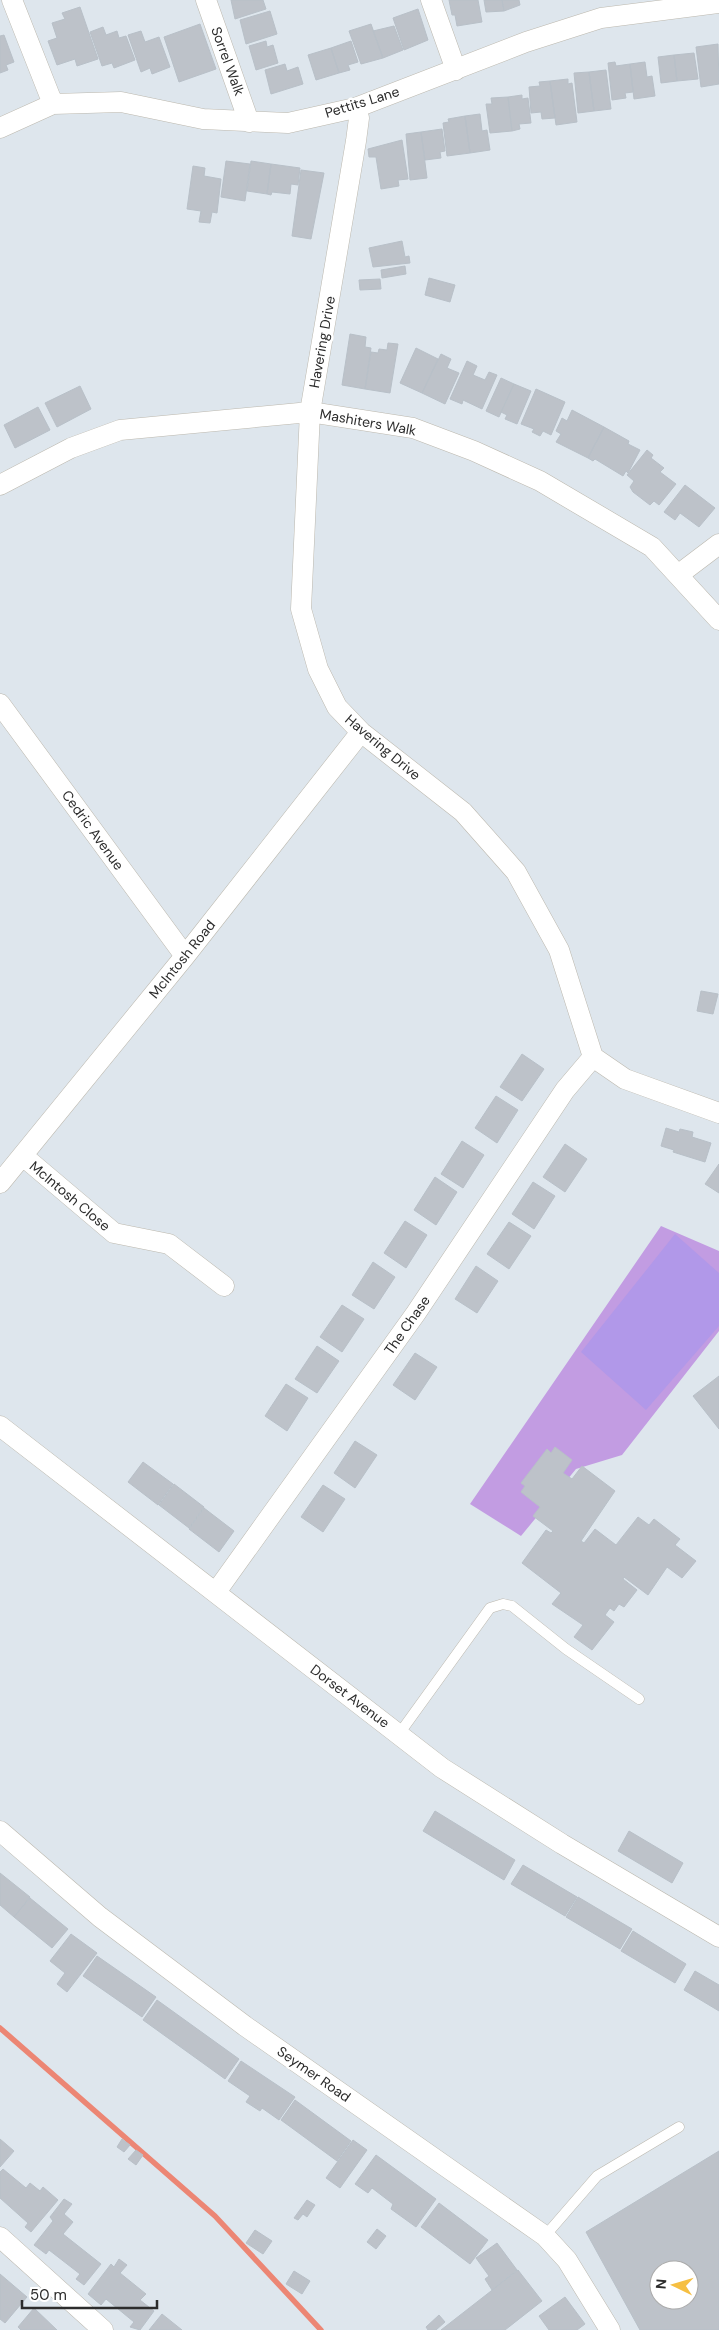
<svg xmlns="http://www.w3.org/2000/svg" width="719" height="2330" font-family="'DM Sans',sans-serif">
	<rect width="100%" height="100%" fill="#dee6ed"/>
	<path fill="#c29ce2" d="M661 1226 719 1251V1331L622 1455 576 1469 521 1536 470 1504Z"/>
	<path fill="#b198e9" d="M675 1234 719 1273V1326L646 1410 581 1352Z"/>
	<g fill="none" stroke-linecap="round" stroke-linejoin="round">
		<path stroke="#ec8674" stroke-width="5.5" d="M0 2028 215 2216 321 2330"/>
	</g>
	<path fill="#bdc2c9" stroke="#b8c0c8" fill-rule="evenodd" d="M231 0H263L266 9 235 19Z
		M449 0H478L482 22 457 26 455 15H452Z
		M484 0H502L504 11 486 12Z
		M502 0H519L520 5 504 11Z
		M80 7 98 59 77 66 75 59 57 65 48 41 57 38 52 23 65 19 62 13Z
		M418 9 428 40 404 50 393 18Z
		M270 11 277 34 246 44 240 20Z
		M200 24 216 69 179 82 164 37Z
		M371 24 383 58 361 64 349 31Z
		M394 26 403 50 383 58 373 31Z
		M103 27 106 35 117 31 119 38 126 36 135 60 114 68 112 63 102 66 90 32Z
		M141 31 145 42 159 37 170 67 152 74 150 68 141 72 128 35Z
		M4 35 14 62 6 65 8 70 0 73V36Z
		M266 41 267 47 273 45 278 63 256 70 249 46Z
		M351 41 358 62 348 65 350 70 339 73 331 48Z
		M718 44 719 84 701 87 696 47Z
		M331 48 339 73 316 80 308 55Z
		M694 53 698 79 677 81 674 55Z
		M674 55 677 81 661 83 658 57Z
		M615 62 616 66 630 64 633 92 625 93 626 98 612 100 608 63Z
		M645 62 647 77 652 76 655 96 634 99 630 64Z
		M285 64 287 71 298 67 303 84 271 94 265 70Z
		M606 70 611 109 594 111 589 72Z
		M589 72 594 111 578 113 574 73Z
		M568 79V84L572 83 577 122 556 125 550 81Z
		M550 81 555 118 542 119 541 112 531 113 529 87 540 86 539 82Z
		M522 95V99L528 98 531 123 519 124 520 129 512 131 508 97Z
		M508 97 512 131 490 133 486 104H492L491 98Z
		M480 114 482 131 487 130 490 150 470 153 465 116Z
		M465 116 470 153 447 156 443 123 449 122 448 119Z
		M442 129 445 151 440 152 441 158 425 160 421 132Z
		M421 132 427 178 410 180 406 134Z
		M402 140 408 179 398 180 399 186 381 189 376 157H369L368 149Z
		M226 161 250 164 245 201 221 197Z
		M251 161 271 164 267 194 247 191Z
		M271 164 300 168 298 185 291 184 290 194 272 192 271 195 267 194Z
		M193 166 205 168 204 176 221 179 217 213 212 212 210 223 199 222 201 211 187 209Z
		M301 170 324 173 311 239 292 236Z
		M402 241 405 257 409 256 410 263 373 267 369 248Z
		M405 266 406 274 382 278 381 270Z
		M429 278 455 285 450 302 425 295Z
		M380 279 381 289 360 290 359 280Z
		M350 334 366 337 365 347 371 348 365 389 342 385Z
		M388 343 398 344 390 393 365 389 371 352 378 353 379 349 387 350Z
		M416 348 438 359 422 393 400 383Z
		M441 354 451 359 447 368 459 373 445 404 422 393Z
		M467 361 477 366 473 375 485 380 489 372 497 375 482 409 463 400 462 404 450 399Z
		M501 378 514 384 499 417 486 411Z
		M514 384 531 391 517 424 505 419 507 415 501 412Z
		M80 386 91 409 57 427 45 403Z
		M536 389 565 402 551 435 543 431 540 436 532 432 534 429 521 424Z
		M38 407 50 430 15 448 4 425Z
		M572 410 604 427 588 458 556 442 561 434 556 431 562 418 567 421Z
		M604 427 629 441 628 444 640 450 628 473 626 471 623 476 595 459 593 461 588 458Z
		M647 450 653 455 651 458 664 468 660 472 676 484 659 505 654 501 650 505 633 492 630 487 634 481 627 475Z
		M685 485 715 508 699 527 680 513 675 520 664 512Z
		M701 991 718 994 713 1014 697 1011Z
		M522 1054 544 1069 522 1101 500 1087Z
		M496 1096 518 1110 497 1143 475 1128Z
		M666 1128 679 1132 680 1129 693 1132 692 1137 711 1143 705 1162 673 1152 674 1150 661 1146Z
		M462 1141 484 1155 463 1188 441 1174Z
		M565 1144 587 1159 565 1192 543 1177Z
		M719 1164V1193L705 1184Z
		M435 1177 457 1192 436 1225 414 1210Z
		M533 1182 555 1196 534 1229 512 1214Z
		M405 1221 427 1235 406 1268 384 1253Z
		M509 1222 531 1236 509 1269 487 1254Z
		M373 1262 395 1277 374 1309 352 1295Z
		M476 1266 498 1281 477 1313 455 1299Z
		M342 1305 364 1319 342 1352 320 1337Z
		M317 1346 339 1361 317 1393 295 1379Z
		M415 1353 437 1367 415 1400 393 1385Z
		M719 1376V1429L693 1396Z
		M286 1384 308 1398 287 1431 265 1416Z
		M355 1441 377 1455 355 1488 334 1473Z
		M555 1447 572 1460 563 1473 572 1479 582 1466 615 1491 581 1541 584 1543 595 1529 616 1545 638 1517 649 1525 654 1519 680 1539 675 1545 696 1561 682 1578 667 1567 648 1595 624 1577 623 1579 637 1590 624 1607 619 1604 614 1611 610 1608 605 1615 614 1622 592 1650 574 1637 583 1625 552 1604 561 1593 522 1563 546 1530 551 1533 553 1531 533 1516 540 1507 521 1492 525 1486 521 1483 547 1449 551 1453Z
		M143 1462 173 1484 158 1505 128 1482Z
		M174 1484 204 1507 189 1528 159 1505Z
		M323 1485 345 1499 323 1532 301 1517Z
		M204 1508 234 1531 219 1552 189 1529Z
		M435 1811 515 1860 504 1880 423 1831Z
		M629 1831 683 1863 672 1883 618 1851Z
		M523 1865 577 1897 565 1916 511 1884Z
		M0 1873 30 1897 14 1917 0 1905Z
		M578 1897 632 1929 620 1949 566 1917Z
		M30 1898 68 1929 52 1948 14 1917Z
		M633 1931 686 1964 675 1983 621 1951Z
		M71 1934 97 1953 67 1992 57 1984 65 1973 50 1961Z
		M97 1956 156 1997 142 2017 83 1976Z
		M695 1971 719 1985V2011L684 1990Z
		M157 2000 239 2059 225 2079 143 2020Z
		M241 2061 295 2097 279 2120 262 2108 260 2111 246 2102 250 2096 228 2081Z
		M295 2100 351 2141 337 2161 281 2120Z
		M0 2139 14 2151 0 2167Z
		M122 2139 130 2145 124 2152 117 2147Z
		M353 2140 367 2150 340 2188 326 2178Z
		M136 2150 143 2155 136 2165 128 2159Z
		M719 2151V2330H640L586 2232ZM659 2270H689V2300H659Z
		M376 2155 436 2199 416 2227 391 2209 393 2204 372 2188 368 2193 355 2184Z
		M3 2169 26 2188 30 2183 40 2191 43 2187 58 2200 31 2232 25 2227 28 2223 0 2198V2172Z
		M64 2199 72 2204 64 2214 73 2222 63 2234 101 2264 84 2285 76 2279 80 2274 49 2250 46 2254 34 2245 53 2221 50 2217Z
		M307 2200 315 2205 307 2217 303 2214 298 2220 294 2218Z
		M439 2203 488 2240 470 2264 421 2227Z
		M377 2229 386 2236 376 2249 367 2242Z
		M255 2230 272 2241 263 2254 246 2243Z
		M497 2243 517 2270 492 2290 485 2279 489 2276 476 2258Z
		M119 2259 127 2265 120 2273 146 2294 140 2300 154 2311 140 2330 130 2327 134 2322 106 2299 101 2305 88 2294 111 2264 114 2267Z
		M518 2270 542 2301 505 2330H441Z
		M294 2271 310 2281 302 2294 286 2284Z
		M0 2274 27 2297 5 2323 0 2319Z
		M565 2297 585 2324 577 2330H549L539 2316Z
		M34 2308 57 2330H21L18 2327Z
		M162 2314 182 2330H149Z
		M439 2315 445 2322 436 2330H428L426 2327Z"/>
	<g fill="none" stroke-linecap="round" stroke-linejoin="round">
		<defs>
			<path id="service" d="M399 1734 490 1608 503 1604 512 1606 566 1649 639 1699
				M545 2236 597 2176 679 2127"/>
			<path id="minor" d="M12 0 53 104
				M206 0 249 122
				M431 0 456 70
				M355 108 359 118 356 141 310 412 301 609 318 669 337 707 361 732 463 812 516 872 559 950 593 1057 625 1079 719 1113
				M0 128 53 104 121 102 203 119 288 123 355 108 526 42 601 18 719 3
				M0 485 71 448 120 430 310 412 413 428 474 451 540 481 652 547 719 620
				M678 575 719 544
				M0 704 185 956
				M23 1156 114 1233 169 1244 224 1286
				M0 1183 185 956 361 732
				M0 1426 442 1768 562 1844 719 1937
				M216 1592 416 1313 565 1090 593 1057
				M0 1831 100 1917 245 2026 545 2236 567 2260 610 2330
				M0 2237 103 2330"/>
		</defs>
		<use href="#service" stroke="#bcb8ae" stroke-width="11"/>
		<use href="#minor" stroke="#bcb8ae" stroke-width="21"/>
		<use href="#service" stroke="#fff" stroke-width="10"/>
		<use href="#minor" stroke="#fff" stroke-width="20"/>
	</g>
	<g text-anchor="middle" stroke-width="5" stroke-linejoin="round" paint-order="stroke">
		<g font-size="14" fill="#2c2c2c" stroke="#fff">
			<text transform="translate(228 61) rotate(70)" y="5">Sorrel Walk</text>
			<text transform="translate(362 102) rotate(-17)" y="5">Pettits Lane</text>
			<text transform="translate(322 342) rotate(-80)" y="5">Havering Drive</text>
			<text transform="translate(368 422) rotate(10)" y="5">Mashiters Walk</text>
			<text transform="translate(383 747) rotate(40)" y="5">Havering Drive</text>
			<text transform="translate(93 830) rotate(54)" y="5">Cedric Avenue</text>
			<text transform="translate(182 959) rotate(-51)" y="5">McIntosh Road</text>
			<text transform="translate(70 1196) rotate(40)" y="5">McIntosh Close</text>
			<text transform="translate(407 1325) rotate(-55)" y="5">The Chase</text>
			<text transform="translate(350 1696) rotate(37)" y="5">Dorset Avenue</text>
			<text transform="translate(314 2074) rotate(35)" y="5">Seymer Road</text>
		</g>
	</g>
	<g transform="translate(674 2285) rotate(275)"><circle r="24" fill="#ffffff" stroke="#ababab"/>
	<path d="M0-4L9 19L0 12L-9 19Z" fill="#f6bf42"/>
	<text y="-8" font-size="14" font-weight="bold" text-anchor="middle" fill="#2c2c2c">N</text>
	</g>
	<path d="M22 2300v8h135v-8" fill="none" stroke="#2c2c2c" stroke-width="2.5"/>
	<text x="30" y="2300" font-size="15" fill="#2c2c2c" stroke="#ffffff" stroke-width="4" paint-order="stroke">50 m</text>
</svg>
